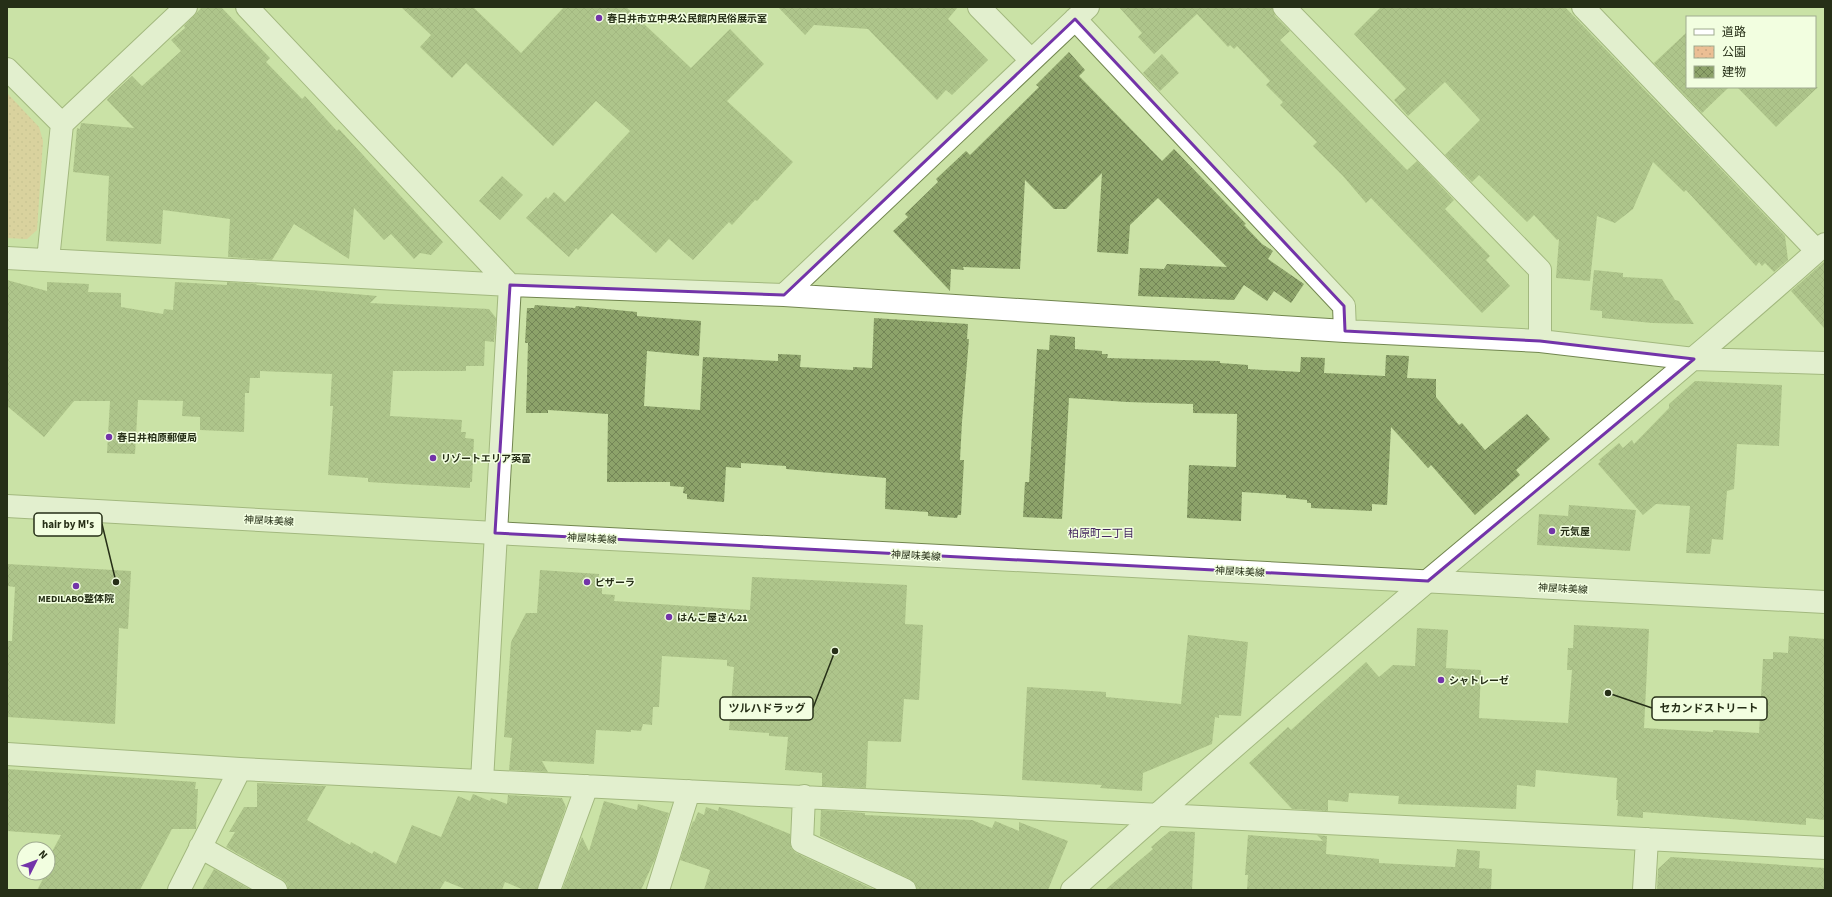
<svg xmlns="http://www.w3.org/2000/svg" width="1832" height="897" font-family="'Source Sans 3','Noto Sans JP',sans-serif">
	<defs>
		<pattern id="park-dots" width="8" height="8" patternUnits="userSpaceOnUse"><rect width="8" height="8" fill="#ebbe94"/><path d="M2 2h.1M6 6h.1" fill="none" stroke="#c9a47f" stroke-width="1.8" stroke-linecap="round"/></pattern>
		<pattern id="building-cross-hatch" width="8" height="8" patternUnits="userSpaceOnUse"><rect width="8" height="8" fill="#8da36a"/><path d="M0 0l8 8M0 8l8-8" fill="none" stroke="#738556"/></pattern>
	</defs>
	<rect width="100%" height="100%" fill="#cbe2a6"/>
	<path fill="url(#park-dots)" d="M7 93 39 127 43 141 37 230 27 239 7 238Z"/>
	<path fill="url(#building-cross-hatch)" d="M202 7H221L270 58 266 62 302 99 305 96 337 131 339 129 443 242 431 255 420 253 414 259 391 234 384 240 354 208 349 259 294 224 272 260 228 257 230 219 163 210 161 244 106 241 109 176 73 172 77 128 80 129 81 123 134 128 107 100 108 98 132 76 142 86 181 51 171 40 185 28 184 26Z
		M401 7H473L521 53 564 7H626L691 68 730 29 764 64 727 101 793 162 757 201 755 200 732 225 729 222 693 260 669 239 656 253 612 213 578 250 576 248 569 257 526 218 546 197 548 199 554 192 565 202 630 131 596 101 553 146 466 63 452 78 420 47 431 35Z
		M778 7H958L948 19 988 60 952 95 946 90 937 100 868 29 814 25 805 35Z
		M1119 7H1272L1275 16 1290 31 1280 40 1407 170 1417 161 1454 200 1445 209 1490 256 1486 260 1510 286 1482 313 1371 198 1366 203 1343 176 1313 146 1317 142 1280 105 1283 102 1266 85 1270 81 1237 46 1234 49 1230 45 1228 47 1197 14 1154 54 1138 37 1142 33Z
		M1381 7H1565L1785 236 1788 260 1774 272 1765 263 1762 266 1759 262 1756 266 1686 190 1684 192 1653 162 1633 209 1615 223 1597 216 1590 281 1556 278 1559 239 1557 240 1534 215 1527 222 1479 175 1472 182 1445 155 1480 120 1445 82 1408 116 1394 100 1406 89 1354 34Z
		M1687 32V87H1729L1702 113 1654 63Z
		M1069 52 1085 70 1079 76 1162 161 1174 149 1246 224 1244 225 1262 244 1273 251 1268 259 1304 284 1291 303 1274 291 1267 301 1244 285 1234 300 1138 296 1140 268 1164 269 1167 264 1227 267 1158 198 1130 225 1128 254 1097 252 1102 173 1066 209H1054L1025 180 1020 269 963 267 964 270 951 269 950 291 893 231 908 217 905 214 938 182 936 179 966 151 970 155 1039 87 1036 85Z
		M1162 54 1179 73 1160 91 1143 73Z
		M1737 87H1818L1776 127Z
		M502 176 523 195 500 220 479 201Z
		M1825 261V329L1791 291Z
		M1594 270 1623 273V277L1662 279 1675 300 1679 301 1694 324 1652 323 1602 318V311L1590 310Z
		M7 280 47 291V282L89 284 88 292 121 293V307L163 314 164 309 173 310 175 282 227 285V282L257 284 256 285 377 296 370 303 489 309 496 318 494 342 485 341 484 366H466V371H393L390 416 462 420 461 432H466L465 438 474 439 472 482H470V488L368 482V478L328 475 333 406H330L332 374 260 371V378H250L249 393H245L244 432 200 430V417L182 416 183 401 138 400 135 454 107 453 110 401H74L44 437 7 406Z
		M535 305 575 308 576 306 637 312V316L701 321 699 356 647 351 644 406 700 410 703 357 778 361V354L801 355 800 367 853 370V367L872 368 874 318 968 324 967 339H969L962 422 960 460H964L961 515H958L957 518 928 516V512L885 509 886 478 786 469V466L741 463V468L726 467 724 502 687 499V494L683 493 684 487 670 486V482H607L608 414 548 410V413H526L528 343H525L527 308H534Z
		M1050 335 1075 337V349L1102 351V354H1108L1107 358 1220 361V363L1248 365V369L1300 372 1301 357 1325 358 1324 373 1385 376 1386 355 1409 356 1407 378 1436 379V397L1459 425 1462 423 1485 450 1527 414 1550 439 1516 470 1520 475 1475 515 1431 465 1428 468 1391 427 1387 505 1372 504V511L1311 508V503H1307V500L1286 498V495L1242 492 1241 521 1187 518 1189 465 1236 467 1237 414 1193 413V404L1127 402 1069 398 1062 519 1023 517 1025 482H1029L1037 349 1049 350Z
		M1695 381 1782 385 1779 446 1737 444 1734 489 1727 491 1723 540 1712 539 1710 554 1686 553 1690 506 1656 504 1643 515 1598 464 1601 461 1599 460 1619 443 1623 448 1632 440 1634 444 1669 408V404Z
		M1569 505 1636 510 1630 551 1537 545 1539 514 1568 516Z
		M7 564 131 571 128 629 119 628 115 724 7 717V641H12L15 587 7 586Z
		M540 570 599 574 598 586H602V594L615 595 614 601 750 610 752 577 907 585 905 624 923 625 919 700 904 699 901 742 868 741 866 788 822 786V773L785 770 788 737 769 736V733L729 730 734 667 727 666V660L662 656 659 707H653L652 725 643 724 641 731 631 730V732L596 730 594 764 542 761 548 772 509 770 512 738 504 737 511 642 526 613H537Z
		M1574 625 1649 629 1644 728 1713 732V730L1759 733 1763 659H1773V652L1788 653 1789 636 1825 639V820L1806 818V825L1643 812V818L1617 816 1618 800H1616L1617 778 1536 770 1535 787 1517 785 1516 809 1398 804 1399 796 1349 793 1348 802 1328 800V811L1292 809 1249 763 1288 727 1291 730 1366 662 1379 677 1393 665 1415 666 1417 628 1448 630 1446 668 1481 670 1479 718 1568 723 1572 670H1567L1568 648H1573Z
		M1188 635 1248 642 1241 716 1219 715V718L1215 717 1212 744 1143 773 1142 791 1100 788 1102 785 1022 780 1027 687 1106 692V697L1181 704Z
		M7 769 196 782 195 789H198L196 829H172L140 890H37L43 879 38 877 40 873H48V859L61 835 7 831Z
		M257 783 326 786 307 820 350 845 351 842 372 854 374 851 396 864 412 825 441 837 458 796 470 801 473 794 490 801 491 798 507 804 508 795 562 798 566 807 537 890H524L505 882 502 890H467L445 881 440 889 442 890H288L287 884 282 879 226 847 235 832H229L244 807H257Z
		M604 801 637 810 638 804 669 813 655 859 641 890H562L582 837 589 851Z
		M706 807 718 811 719 807 734 811 790 834 791 848 796 853 875 890H704L710 870 680 860 693 821 694 822 698 812 704 815Z
		M821 810 865 813V815L972 820 992 828 995 821 1019 831V822L1068 841 1048 890H917L915 883 910 879 820 836Z
		M1170 831 1195 832 1192 890H1105L1153 849 1151 847Z
		M1248 835 1323 841 1317 835 1327 836 1326 854 1379 859V863L1455 867 1457 849 1480 851 1479 868 1492 869 1491 890H1247L1248 875H1245Z
		M1671 857 1825 868V890H1657L1658 869Z
		M214 869 251 890H202Z"/>
	<g fill="none" stroke-linecap="round" stroke-linejoin="round">
		<defs>
			<path id="minor" d="M247 7 510 285 482 781
				M979 7 1031 60
				M1284 7 1540 270V341
				M1583 7 1817 251
				M1075 19 1344 306 1345 331
				M7 69 62 124
				M7 258 510 285 784 295 1345 331 1540 341 1694 359 1825 363
				M48 260 62 124 186 7
				M784 295 1088 7
				M7 754 240 769 1825 848
				M804 796 802 842 905 890
				M200 847 276 890
				M179 890 240 769
				M549 890 587 786
				M658 890 689 791
				M1072 890C1190 785 1309 681 1430 579 1562 468 1696 359 1825 244
				M1644 890 1647 839"/>
			<path id="secondary" d="M7 506 495 533 1825 602"/>
		</defs>
		<use href="#minor" stroke="#72864f" stroke-width="24"/>
		<use href="#secondary" stroke="#72864f" stroke-width="24"/>
		<use href="#minor" stroke="#fff" stroke-width="22"/>
		<use href="#secondary" stroke="#fff" stroke-width="22"/>
	</g>
	<path d="M0 0H1832V897H0ZM1075 19 1344 306 1345 331 1540 341 1694 359 1428 581 495 533 510 285 784 295Z" fill="#cbe2a6" fill-opacity=".55" fill-rule="evenodd"/>
	<path fill="none" stroke="#7334a9" stroke-width="3" stroke-linejoin="round" d="M1075 19 1344 306 1345 331 1540 341 1694 359 1428 581 495 533 510 285 784 295Z"/>
	<g fill="#7334a9" stroke="#f2fee0" stroke-width="1.5">
		<circle cx="599" cy="18" r="4"/>
		<circle cx="109" cy="437" r="4"/>
		<circle cx="433" cy="458" r="4"/>
		<circle cx="1552" cy="531" r="4"/>
		<circle cx="587" cy="582" r="4"/>
		<circle cx="76" cy="586" r="4"/>
		<circle cx="669" cy="617" r="4"/>
		<circle cx="1441" cy="680" r="4"/>
	</g>
	<g text-anchor="middle" stroke-width="3" stroke-linejoin="round" paint-order="stroke">
		<g font-size="10" font-weight="bold" fill="#262f17" stroke="#f2fee0" text-anchor="start">
			<text x="607" y="22">春日井市立中央公民館内民俗展示室</text>
			<text x="117" y="441">春日井柏原郵便局</text>
			<text x="441" y="462">リゾートエリア英富</text>
			<text x="1560" y="535">元気屋</text>
			<text x="595" y="586">ピザーラ</text>
			<text x="76" y="602" text-anchor="middle">MEDILABO整体院</text>
			<text x="677" y="621">はんこ屋さん21</text>
			<text x="1449" y="684">シャトレーゼ</text>
		</g>
		<g font-size="10" fill="#262f17" stroke="#f2fee0">
			<text transform="translate(269 520) rotate(3)" y="4">神屋味美線</text>
			<text transform="translate(592 538) rotate(3)" y="4">神屋味美線</text>
			<text transform="translate(916 555) rotate(3)" y="4">神屋味美線</text>
			<text transform="translate(1240 571) rotate(3)" y="4">神屋味美線</text>
			<text transform="translate(1563 588) rotate(3)" y="4">神屋味美線</text>
		</g>
		<g font-size="11" fill="#452760" stroke="#f2fee0">
			<text x="1101" y="537">柏原町二丁目</text>
		</g>
	</g>
	<path fill="none" stroke="#262f17" stroke-width="1.5" d="M116 582L102 524M1608 693L1652 708M835 651L813 708"/>
	<g fill="#262f17" stroke="#f2fee0" stroke-width="1.5">
		<circle cx="116" cy="582" r="4"/>
		<circle cx="1608" cy="693" r="4"/>
		<circle cx="835" cy="651" r="4"/>
	</g>
	<g fill="#f2fee0" stroke="#262f17" stroke-width="1.5">
		<rect x="34" y="513" width="68" height="23" rx="4"/>
		<rect x="1652" y="697" width="115" height="23" rx="4"/>
		<rect x="720" y="697" width="93" height="23" rx="4"/>
	</g>
	<g font-size="11" text-anchor="middle" font-weight="bold" fill="#262f17">
		<text x="68" y="528">hair by M's</text>
		<text x="1709" y="712">セカンドストリート</text>
		<text x="767" y="712">ツルハドラッグ</text>
	</g>
	<rect width="1832" height="897" fill="none" stroke="#262f17" stroke-width="16"/>
	<rect x="1686" y="16" width="130" height="72" fill="#f2fee0" stroke="#a0ab90"/>
	<rect x="1694" y="29" width="20" height="6" fill="#ffffff" stroke="#a0ab90"/>
	<text x="1722" y="36" font-size="12" fill="#262f17">道路</text>
	<rect x="1694" y="46" width="20" height="12" fill="url(#park-dots)" stroke="#a0ab90"/>
	<text x="1722" y="56" font-size="12" fill="#262f17">公園</text>
	<rect x="1694" y="66" width="20" height="12" fill="url(#building-cross-hatch)" stroke="#a0ab90"/>
	<text x="1722" y="76" font-size="12" fill="#262f17">建物</text>
	<g transform="translate(36 861) rotate(48)"><circle r="19" fill="#f2fee0" stroke="#a0ab90"/>
	<path d="M0-3L7 15L0 10L-7 15Z" fill="#7334a9"/>
	<text y="-6" font-size="11" font-weight="bold" text-anchor="middle" fill="#262f17">N</text>
	</g>
</svg>
